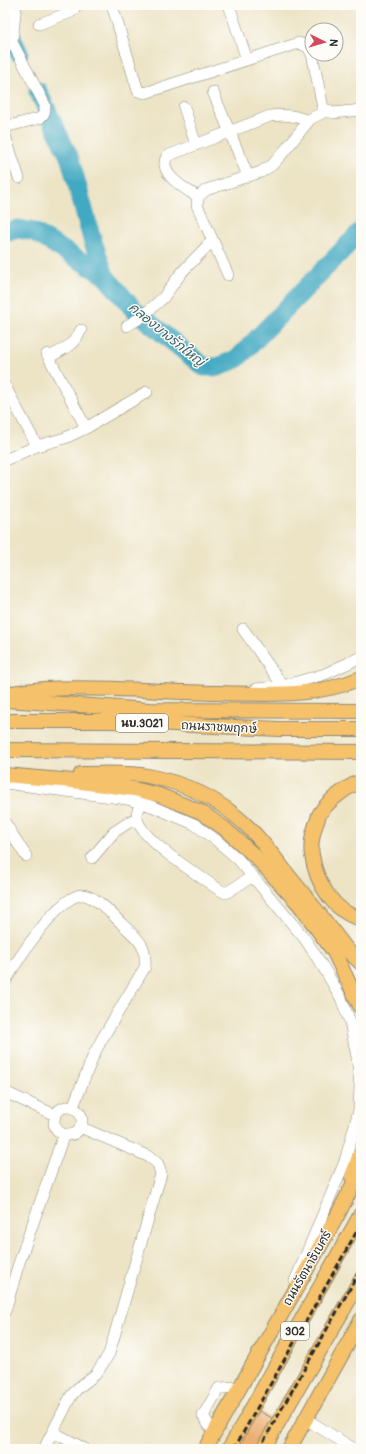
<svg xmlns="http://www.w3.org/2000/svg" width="366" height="1454" font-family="Pangolin,'Playpen Sans Thai',sans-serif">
	<rect width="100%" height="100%" fill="#fdfcf7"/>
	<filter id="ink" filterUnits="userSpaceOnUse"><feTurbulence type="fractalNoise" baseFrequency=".025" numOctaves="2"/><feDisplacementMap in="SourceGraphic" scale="8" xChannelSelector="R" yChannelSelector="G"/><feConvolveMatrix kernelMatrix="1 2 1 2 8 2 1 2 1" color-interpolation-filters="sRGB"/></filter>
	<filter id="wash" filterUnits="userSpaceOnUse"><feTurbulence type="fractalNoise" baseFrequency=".012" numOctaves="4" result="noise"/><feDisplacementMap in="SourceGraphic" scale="16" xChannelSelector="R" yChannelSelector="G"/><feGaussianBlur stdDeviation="0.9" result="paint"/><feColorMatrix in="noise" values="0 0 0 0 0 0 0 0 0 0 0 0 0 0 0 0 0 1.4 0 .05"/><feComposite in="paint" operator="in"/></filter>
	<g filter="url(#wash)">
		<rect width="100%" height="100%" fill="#ede4c6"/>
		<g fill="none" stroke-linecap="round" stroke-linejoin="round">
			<path stroke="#42a9c2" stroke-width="19" d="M5 24 19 53
				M38 91 70 159 92 239 105 276 135 311 204 367H218L238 358 361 231
				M5 233 18 229 34 232 105 276"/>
		</g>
		<g id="blocks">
			<path fill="#ecae71" d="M252 1407 279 1422 263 1449H229Z"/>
		</g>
	</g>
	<g filter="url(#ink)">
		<use href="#blocks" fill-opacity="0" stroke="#8c8878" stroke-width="1"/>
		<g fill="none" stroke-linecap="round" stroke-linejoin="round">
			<defs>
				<path id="minor" d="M112 5 138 91 145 93 299 43 308 47 312 54
					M229 5 247 60
					M39 24 71 12 74 9 75 5
					M312 54 323 108 333 113 361 110
					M213 92 248 176
					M184 107 196 145
					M5 127 40 118C45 114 45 111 45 105L12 42 16 5
					M5 136 19 178
					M198 197C186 189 157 174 167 156L270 116C284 114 295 115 308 121
					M228 275 197 205 198 197 206 190 261 172 272 165 282 154 310 119 328 110
					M127 326 140 318 163 298 182 272 212 241
					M47 354 86 428
					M49 357C64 349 73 346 81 330
					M5 386 37 446
					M5 460 37 446 65 438 86 428 147 392
					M243 629 283 686
					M256 689 283 686 325 674 361 657
					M5 783 127 799 151 806 194 824 216 840 238 859 305 939 325 970 341 998 350 1022 357 1057 360 1086 359 1110 345 1161 295 1281
					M140 803C139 807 136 814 137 818 141 841 199 875 218 889L226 893 253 876
					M5 823 26 856
					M92 858 114 832 137 817
					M5 982C16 962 59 894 83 895 96 896 113 915 122 924 137 939 147 943 145 967L102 1039 94 1054 73 1107
					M5 1092 55 1115
					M54 1121a14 14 0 1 1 28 0a14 14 0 1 1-28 0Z
					M5 1311 18 1266 64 1134
					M306 1419 354 1449
					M53 1432 85 1449
					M214 1433 203 1416 219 1388 240 1387
					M44 1449 71 1396 78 1388 96 1374 109 1354 161 1174 158 1164 150 1157 80 1127"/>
				<path id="major" d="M5 694C18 692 31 690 44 689 102 686 160 692 217 693 266 694 315 698 361 678
					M6 700 149 710 361 711
					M5 721H110L279 729H361
					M5 750 361 752
					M81 774C103 774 126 772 148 776 185 783 220 800 247 826 264 842 277 861 292 880 311 903 330 927 348 951L361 963
					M5 775 73 781 134 789 159 795 201 812 224 828 256 857 299 904 334 952 361 1008
					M361 781C347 787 329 800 320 813 318 816 318 821 316 824 313 833 310 845 312 855 316 882 333 912 361 919
					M352 1177 361 1151
					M205 1449 336 1218 361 1169
					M229 1449 361 1214
					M263 1449 361 1279
					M289 1449 361 1320"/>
			</defs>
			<use href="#minor" stroke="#8c8878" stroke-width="12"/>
			<use href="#major" stroke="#8c8878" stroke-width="16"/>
			<use href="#minor" stroke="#fff" stroke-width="11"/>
			<use href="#major" stroke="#f5c16b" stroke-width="14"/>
			<path stroke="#2b2b2b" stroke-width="3" stroke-dasharray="6 3" stroke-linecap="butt" d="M234 1449 361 1224
				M259 1449 361 1269"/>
		</g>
	</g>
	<g text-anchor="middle" stroke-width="3" stroke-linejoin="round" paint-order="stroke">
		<g fill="#fdfcf7" stroke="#6a6a68" stroke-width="1">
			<rect x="116" y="714" width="52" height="18" rx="3"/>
			<rect x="281" y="1322" width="28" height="18" rx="3"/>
		</g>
		<g font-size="11" font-weight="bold" fill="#2b2b2b">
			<text x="142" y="727">นบ.3021</text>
			<text x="295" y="1335">302</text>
		</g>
		<g font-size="12" fill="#2b2b2b" stroke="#fdfcf7">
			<text transform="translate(219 727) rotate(3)" y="4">ถนนราชพฤกษ์</text>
			<text transform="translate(307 1268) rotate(-60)" y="4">ถนนรัตนาธิเบศร์</text>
		</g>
		<g font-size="13" font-style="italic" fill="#345d67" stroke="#fdfcf7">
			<text transform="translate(167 334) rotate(39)" y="5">คลองบางรักใหญ่</text>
		</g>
	</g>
	<rect width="366" height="1454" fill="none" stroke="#fdfcf7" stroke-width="20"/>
	<g transform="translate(324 42) rotate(95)"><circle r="19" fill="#fdfcf7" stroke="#a9a8a5"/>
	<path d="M0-3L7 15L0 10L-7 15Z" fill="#d1495b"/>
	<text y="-6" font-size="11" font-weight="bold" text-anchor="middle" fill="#2b2b2b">N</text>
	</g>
</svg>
